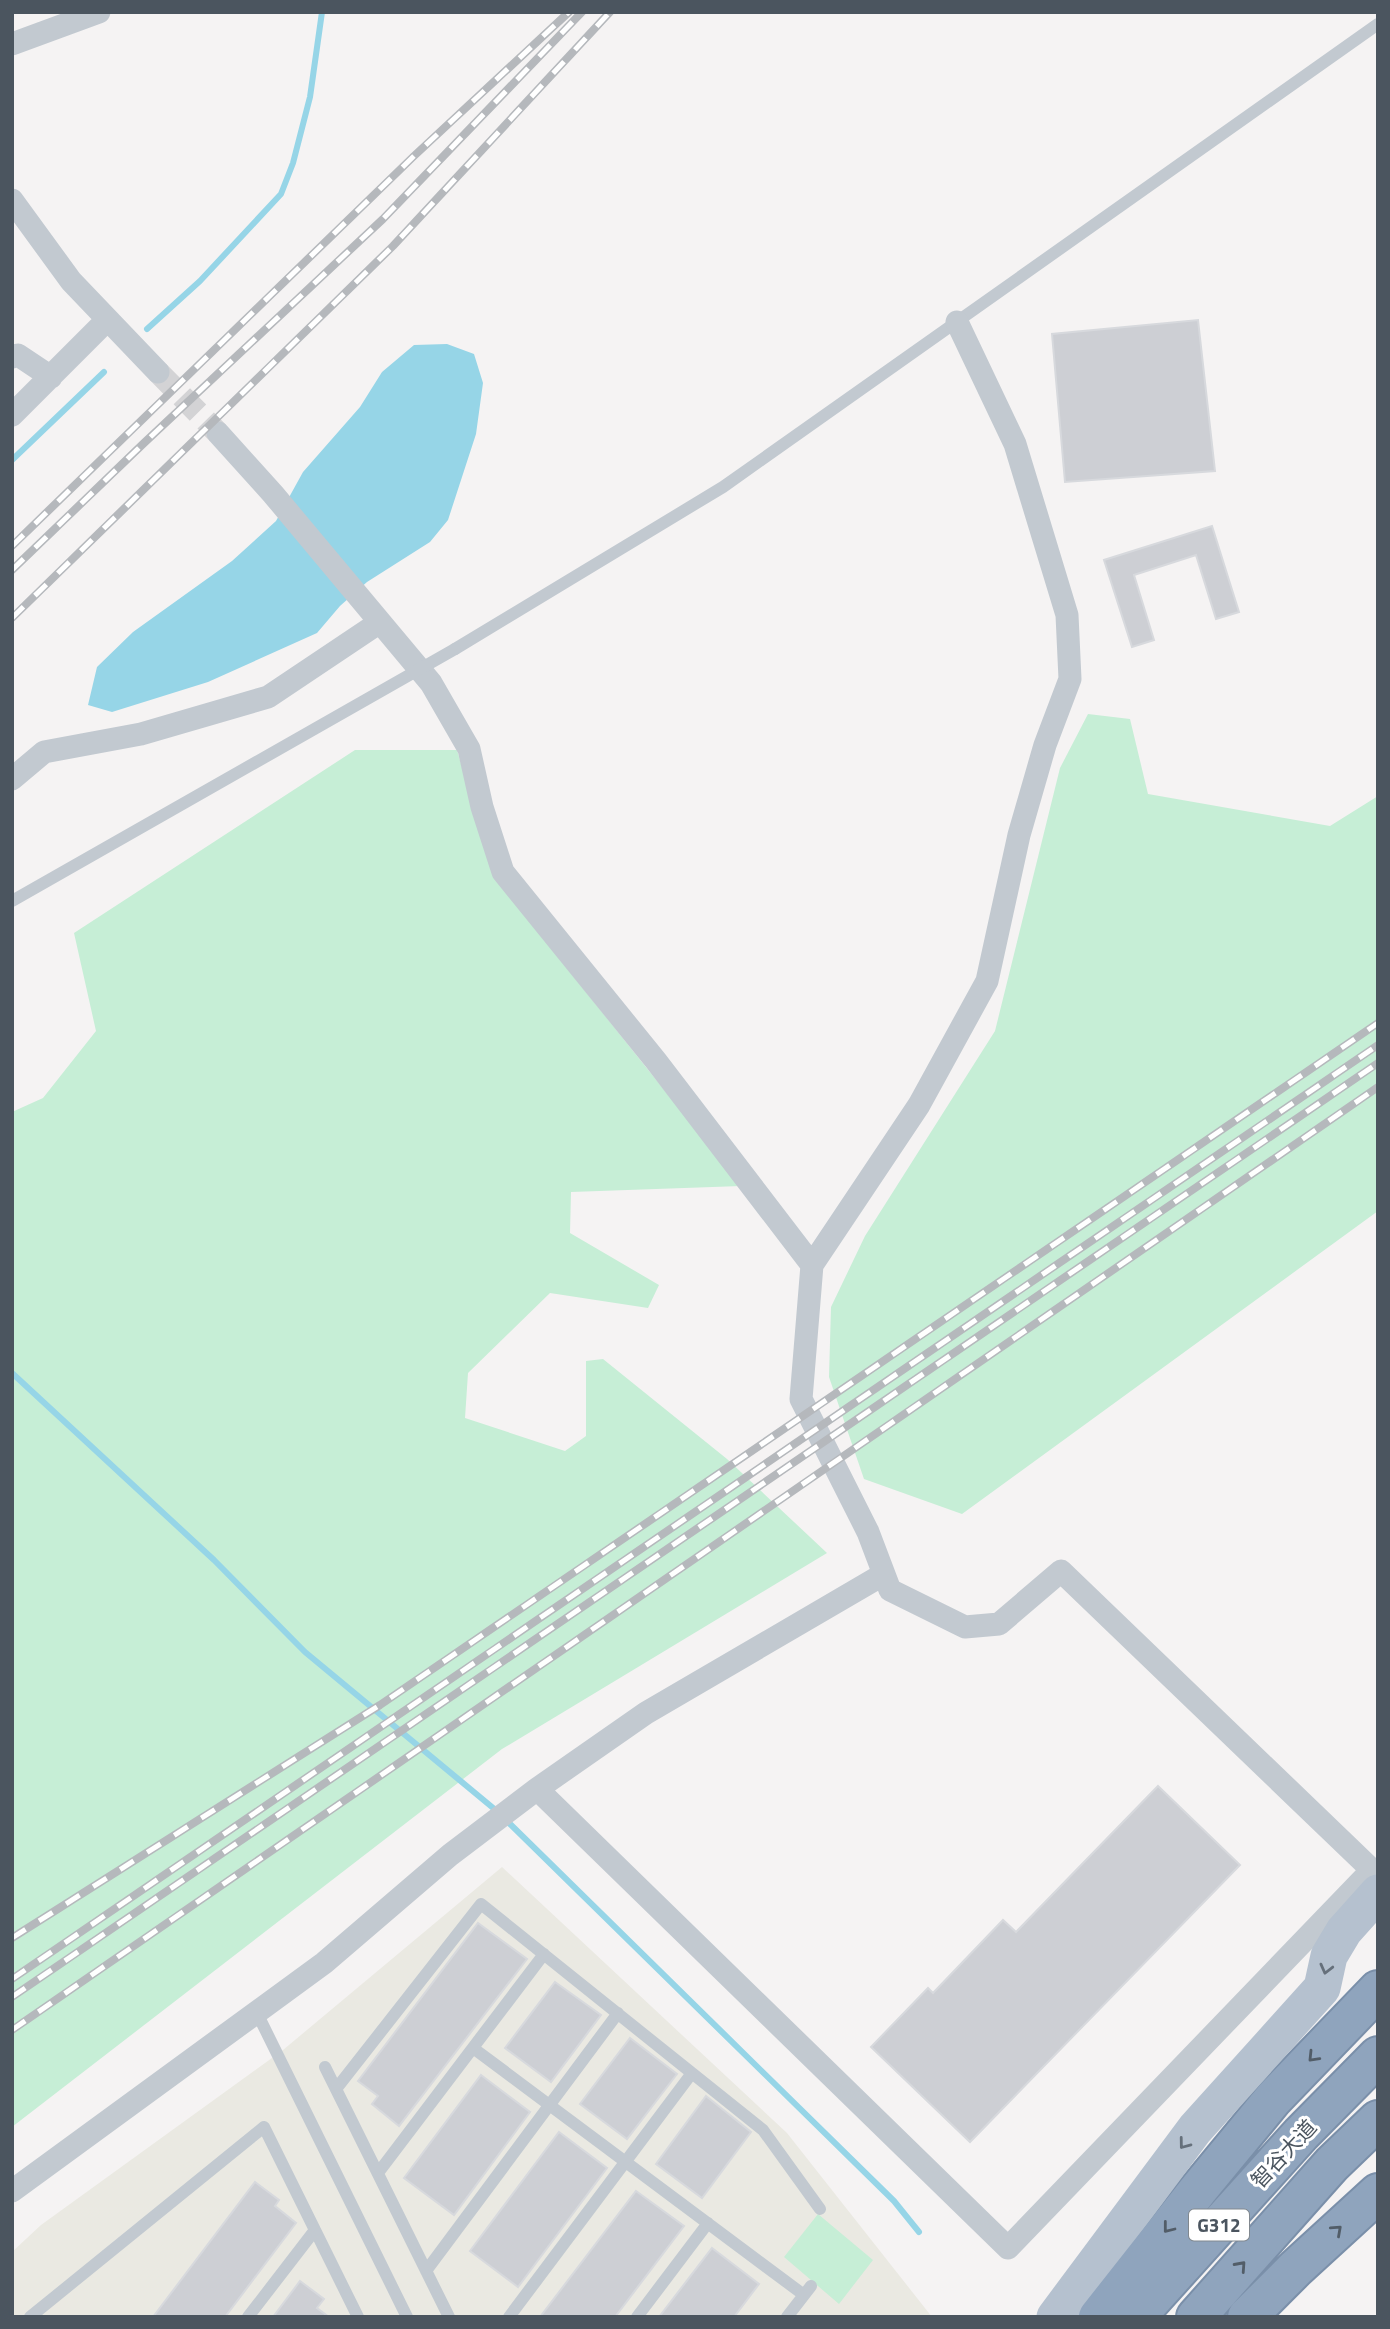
<svg xmlns="http://www.w3.org/2000/svg" width="1390" height="2329" font-family="'Titillium Web','Noto Sans SC',sans-serif">
	<rect width="100%" height="100%" fill="#f5f3f3"/>
	<path fill="#eae9e2" d="M502 1867 787 2133 932 2317H12V2252L41 2225 283 2050Z"/>
	<path fill="#c6eed6" d="M1088 714 1130 719 1148 794 1330 826 1378 796V1211L962 1514 864 1479 829 1377 831 1307 865 1236 995 1031 1060 768Z
		M355 750H457L494 877 741 1186 571 1192 570 1233 659 1285 648 1308 550 1293 468 1373 465 1418 565 1451 586 1436V1361L603 1359 727 1459 827 1553 502 1749 12 2127V1112L43 1098 96 1031 74 933Z
		M818 2214 873 2260 839 2304 784 2257Z"/>
	<path fill="#96d5e7" d="M447 344 474 354 483 383 476 434 448 520 430 542 367 582 340 606 317 633 208 682 112 712 88 705 97 667 133 632 232 561 276 521 303 472 360 407 382 372 414 345Z"/>
	<g fill="none" stroke-linecap="round" stroke-linejoin="round">
		<path stroke="#96d5e7" stroke-width="6" d="M147 329 200 281 281 194 293 163 310 97 322 12
			M12 460 104 372
			M12 1373 214 1560 305 1652 498 1812
			M506 1820 894 2201 919 2232"/>
	</g>
	<path fill="#cdcfd4" stroke="#d7d9dd" stroke-width="2" d="M1198 320 1215 471 1065 482 1052 334Z
		M1212 526 1239 612 1216 619 1196 555 1134 575 1154 640 1132 647 1104 560Z
		M1158 1786 1240 1865 970 2142 871 2047 928 1988 933 1993 1003 1920 1016 1932Z
		M478 1923 527 1959 399 2126 372 2104 378 2096 358 2081Z
		M555 1982 601 2015 551 2082 505 2048Z
		M630 2038 677 2074 627 2139 580 2104Z
		M481 2075 530 2112 454 2215 404 2178Z
		M706 2096 751 2132 702 2198 656 2164Z
		M559 2132 607 2168 518 2287 470 2251Z
		M255 2182 279 2200 275 2206 296 2223 225 2317H153Z
		M636 2191 684 2226 615 2317H540Z
		M712 2248 759 2284 734 2317H659Z
		M300 2281 324 2299 317 2308 329 2317H273Z"/>
	<g fill="none" stroke-linecap="round" stroke-linejoin="round">
		<path stroke="#d3d3d5" stroke-width="23" stroke-dasharray="23 11" stroke-linecap="butt" d="M158 372 218 433"/>
		<defs>
			<path id="highway" d="M1098 2317 1198 2190 1273 2099 1378 1990
				M1136 2317 1301 2134 1378 2056
				M1196 2317 1332 2164 1378 2120
				M1247 2317 1296 2268 1378 2193"/>
		</defs>
		<use href="#highway" stroke="#7a8fa9" stroke-width="42"/>
		<path stroke="#c2c9d0" stroke-width="12" d="M455 649 723 487 1378 24
			M257 2013 407 2317
			M473 2048 804 2295
			M325 2067 449 2317
			M336 2089 481 1904 763 2130 820 2209
			M378 2173 544 1954
			M426 2271 618 2013
			M30 2317 264 2127 358 2317
			M248 2317 315 2230
			M509 2317 692 2073
			M637 2317 708 2223
			M787 2317 811 2286"/>
		<path stroke="#c2c9d0" stroke-width="23" d="M12 44 99 12
			M12 200 71 281 158 372
			M12 357 18 355 51 377
			M12 415 107 320
			M218 433 273 494 431 683 469 749 482 807 503 872 656 1061 812 1265
			M12 779 44 752 141 734 268 697 380 622
			M537 1789 1008 2248 1372 1870 1061 1571 999 1624 965 1627 890 1590 868 1532 801 1399 812 1265 919 1105 987 981 1019 835 1045 745 1070 679 1067 615 1015 444 957 322
			M12 2191 324 1963 450 1855 537 1789 646 1713 884 1574"/>
		<path stroke="#b5c1cf" stroke-width="37" d="M1055 2317 1195 2129 1322 1988 1329 1956 1344 1931 1378 1893"/>
		<use href="#highway" stroke="#8fa4bd" stroke-width="38"/>
		<defs>
			<path id="rail" d="M12 546 414 156 569 12
				M12 570 144 443 383 219 582 12
				M12 618 393 246 610 12
				M12 1938 380 1705 1378 1023
				M12 1979 1378 1045
				M12 1997 1378 1063
				M12 2030 1378 1087"/>
		</defs>
		<use href="#rail" stroke="#b5b8bc" stroke-width="8"/>
		<use href="#rail" stroke="#fff" stroke-width="5" stroke-dasharray="16" stroke-linecap="butt"/>
		<path stroke="#c2c9d0" stroke-width="12" d="M12 901 455 649"/>
	</g>
	<defs><path id="oneway-chevron" d="M-2-3.5L2.5 0L-2 3.5" fill="none" stroke-width="1.6" stroke-linecap="round" stroke-linejoin="round" transform="scale(1.75)"/></defs>
	<g stroke="#66707b">
		<use href="#oneway-chevron" transform="translate(1326 1969) rotate(104)"/>
		<use href="#oneway-chevron" transform="translate(1184 2144) rotate(127)"/>
	</g>
	<g stroke="#525d68">
		<use href="#oneway-chevron" transform="translate(1313 2057) rotate(134)"/>
		<use href="#oneway-chevron" transform="translate(1168 2228) rotate(128)"/>
		<use href="#oneway-chevron" transform="translate(1337 2230) rotate(-42)"/>
		<use href="#oneway-chevron" transform="translate(1241 2266) rotate(-48)"/>
	</g>
	<g text-anchor="middle" stroke-width="6" stroke-linejoin="round" paint-order="stroke">
		<rect fill="#fff" stroke="#81888f" stroke-width="2" x="1189" y="2209.5" width="60" height="31" rx="5"/>
		<g font-size="19" font-weight="bold" fill="#4b555f">
			<text x="1219" y="2232">G312</text>
		</g>
		<g font-size="21" fill="#4b555f" stroke="#fff">
			<text transform="translate(1284 2154) rotate(-47)" y="7">智谷大道</text>
		</g>
	</g>
	<rect width="1390" height="2329" fill="none" stroke="#4b555f" stroke-width="28"/>
</svg>
